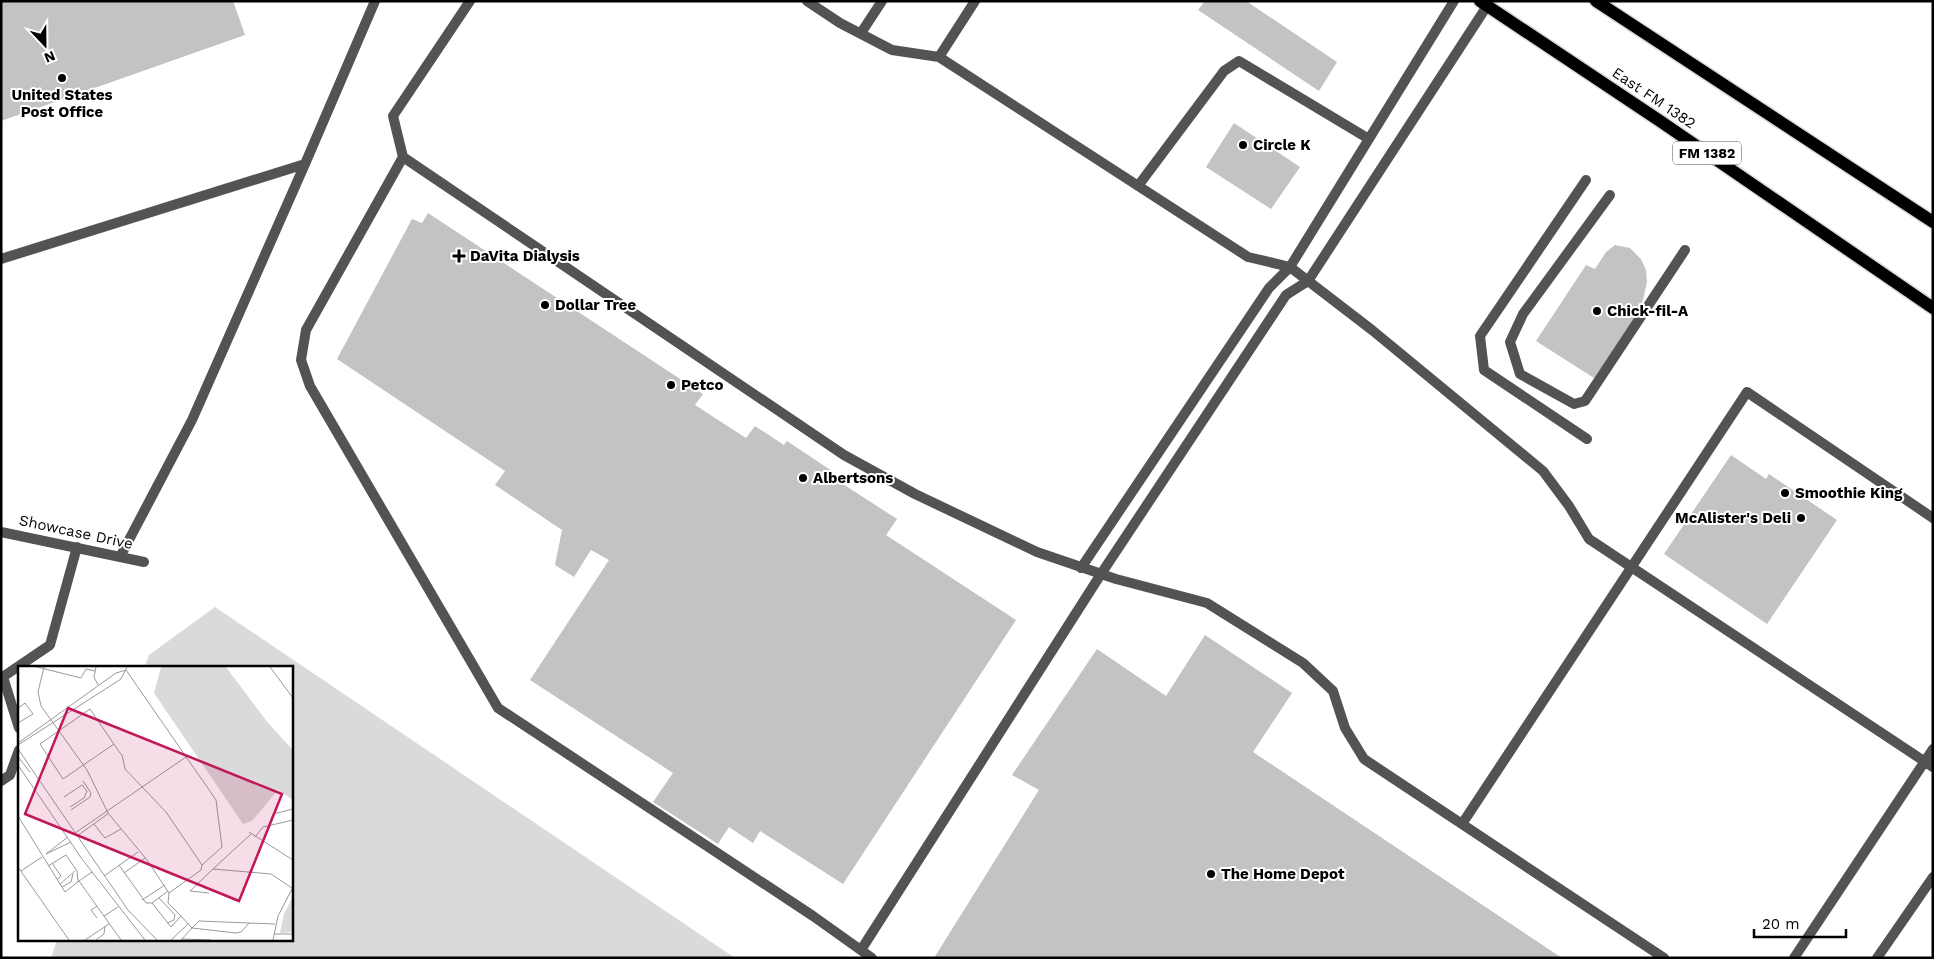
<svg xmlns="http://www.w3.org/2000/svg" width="1934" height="959" font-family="'Work Sans',sans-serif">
	<rect width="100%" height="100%" fill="#fff"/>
	<path fill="#dadada" d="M215 607 735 958H51L57 940H291V668H144L149 655Z"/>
	<path fill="#c3c3c3" d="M1 1H233L245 35 1 121Z
		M1205 1H1246L1337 62 1319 91 1198 10Z
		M1234 123 1300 167 1271 209 1206 167Z
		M428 213 703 394 695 405 746 438 755 426 784 445 787 441 832 471 829 475 897 519 886 535 1016 620 843 884 760 831 753 843 729 827 718 844 653 802 673 773 530 680 609 560 591 550 574 577 555 565 562 530 495 485 505 471 337 359 412 219 422 223Z
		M1615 245 1630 248 1641 259 1646 270 1647 282 1643 300 1633 321 1594 378 1536 341 1586 265 1595 269 1606 252Z
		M1731 455 1766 479 1769 474 1837 520 1767 624 1664 554Z
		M1205 635 1292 693 1253 752 1562 958H934L1039 790 1012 775 1097 649 1166 696Z"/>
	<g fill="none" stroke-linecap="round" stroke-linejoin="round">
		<defs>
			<path id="primary" d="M1480 1 1660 121 1933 308
				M1596 1 1933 222"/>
		</defs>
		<use href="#primary" stroke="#dbdbdb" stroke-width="15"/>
		<path stroke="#535353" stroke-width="10" d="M470 1 393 116 403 157 844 455 915 494 1037 552 1116 579 1207 603 1303 663 1333 691 1345 728 1364 759 1664 958
			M807 1 840 23 892 50 939 57 1248 257 1290 267 1372 330 1543 471 1569 506 1589 539 1933 767
			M861 33 882 1
			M939 57 975 1
			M403 157 306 330 301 360 310 386 498 708 813 916 872 958
			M305 164 375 1
			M1586 180 1480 336 1484 370 1587 439
			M1138 186 1224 71 1239 61 1369 139
			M1610 195 1523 314 1510 342 1520 374 1574 404 1585 401 1685 250
			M1 259 305 164 192 420 120 557
			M1 532 144 562
			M1081 568 1269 288 1290 267 1454 1
			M3 677 19 728
			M1 678 50 645 77 547
			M1 781 10 775 19 750
			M1462 824 1747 392 1933 518
			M861 950 1101 574 1286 295 1308 281 1487 6
			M1794 958 1933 749
			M1877 958 1933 877"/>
		<use href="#primary" stroke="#000" stroke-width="12"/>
	</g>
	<g fill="#000" stroke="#fff" stroke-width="2">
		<circle cx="62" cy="78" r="5"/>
		<circle cx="1243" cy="145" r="5"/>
		<path d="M456.5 248.5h5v5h5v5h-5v5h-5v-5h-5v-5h5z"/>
		<circle cx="545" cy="305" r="5"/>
		<circle cx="1597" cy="311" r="5"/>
		<circle cx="671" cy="385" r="5"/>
		<circle cx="803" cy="478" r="5"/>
		<circle cx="1785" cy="493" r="5"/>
		<circle cx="1801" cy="518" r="5"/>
		<circle cx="1211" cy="874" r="5"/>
	</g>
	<g text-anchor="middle" stroke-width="4" stroke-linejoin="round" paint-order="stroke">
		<rect fill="#fff" stroke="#4c4c4c" stroke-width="1" x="1673" y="141.5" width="68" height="23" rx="4"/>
		<g font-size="14" font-weight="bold" fill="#000">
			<text x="1707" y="158">FM 1382</text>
		</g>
		<g font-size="15" font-weight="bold" fill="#000" stroke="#fff" text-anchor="start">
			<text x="62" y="100" text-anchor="middle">United States<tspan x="62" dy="17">Post Office</tspan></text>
			<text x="1253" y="150">Circle K</text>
			<text x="470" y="261">DaVita Dialysis</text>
			<text x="555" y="310">Dollar Tree</text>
			<text x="1607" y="316">Chick-fil-A</text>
			<text x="681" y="390">Petco</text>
			<text x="813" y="483">Albertsons</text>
			<text x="1795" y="498">Smoothie King</text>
			<text x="1791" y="523" text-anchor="end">McAlister's Deli</text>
			<text x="1221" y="879">The Home Depot</text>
		</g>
		<g font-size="15" fill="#000" stroke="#fff">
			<text transform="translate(1654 98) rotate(34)" y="5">East FM 1382</text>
			<text transform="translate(76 532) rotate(12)" y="5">Showcase Drive</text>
		</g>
	</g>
	<g transform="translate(18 666)">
		<rect width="275" height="275" fill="#fff"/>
		<path d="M143 1H208L250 57 275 84V134L260 124 234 155 225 158 136 27ZM275 230V266L262 267 266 248Z" fill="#dadada"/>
		<path fill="none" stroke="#999" stroke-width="1" d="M19 1 63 12 68 3 77 5M26 1 20 26 23 40 69 104 90 147 129 194 151 227 183 204 184 199 204 181 198 134 108 4M78 1 76 11 80 19M252 1 275 32M0 42 7 37 15 48 0 57M0 77 98 7 108 4M96 78 45 113 22 78 72 43 102 87 104 89 107 103 148 146 184 199M0 79 103 13 109 1M0 83 110 244 139 274M0 91 12 106M0 99 64 193 127 274M46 131 64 119 69 125 66 132 52 141M53 144 72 131 73 127 65 115M0 150 47 226 61 215M76 158 87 172 103 163M251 159 255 148 275 143M231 166 275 194M57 167 168 91M233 168 195 203 253 208 274 222M59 170 91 147M50 171 28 188 53 176M237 171 245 161 275 154M34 197 43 210 39 214M101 199 128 237H134L150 225M30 200 48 189 59 205 60 216M0 201 51 274M3 205 24 191M74 206 61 215 103 274M106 207 127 192M86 210 120 186M42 218 57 205M44 221 53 216 55 208M191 227 172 225 195 203M141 232 157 249 156 254 149 257M124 234 147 219M134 237 153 261 163 250 150 237 151 227M79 240 73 244 79 252M86 250 100 241M163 250 174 262 163 274M231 257 223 266 218 267 174 262 181 255 231 257 257 258M256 268H275M164 273 193 274M67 274 91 258M78 274 86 268 87 260M153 274 170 258M255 274 260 250 275 221"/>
		<path fill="#c2185b" fill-opacity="0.15" stroke="#c2185b" stroke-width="2.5" d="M50 42 264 128 221 235 7 148Z"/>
		<rect width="275" height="275" fill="none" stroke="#000" stroke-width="2.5"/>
	</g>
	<rect width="1934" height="959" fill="none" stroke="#000000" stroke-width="5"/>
	<g transform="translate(45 45) rotate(158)" stroke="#ffffff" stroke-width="4" paint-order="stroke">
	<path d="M0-4L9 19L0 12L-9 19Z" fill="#000000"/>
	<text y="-8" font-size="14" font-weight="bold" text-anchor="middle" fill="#000000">N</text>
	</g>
	<path d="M1754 929v8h92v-8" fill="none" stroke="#000000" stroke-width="2.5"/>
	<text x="1762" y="929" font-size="15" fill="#000000" stroke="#ffffff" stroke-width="4" paint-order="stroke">20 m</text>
</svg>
